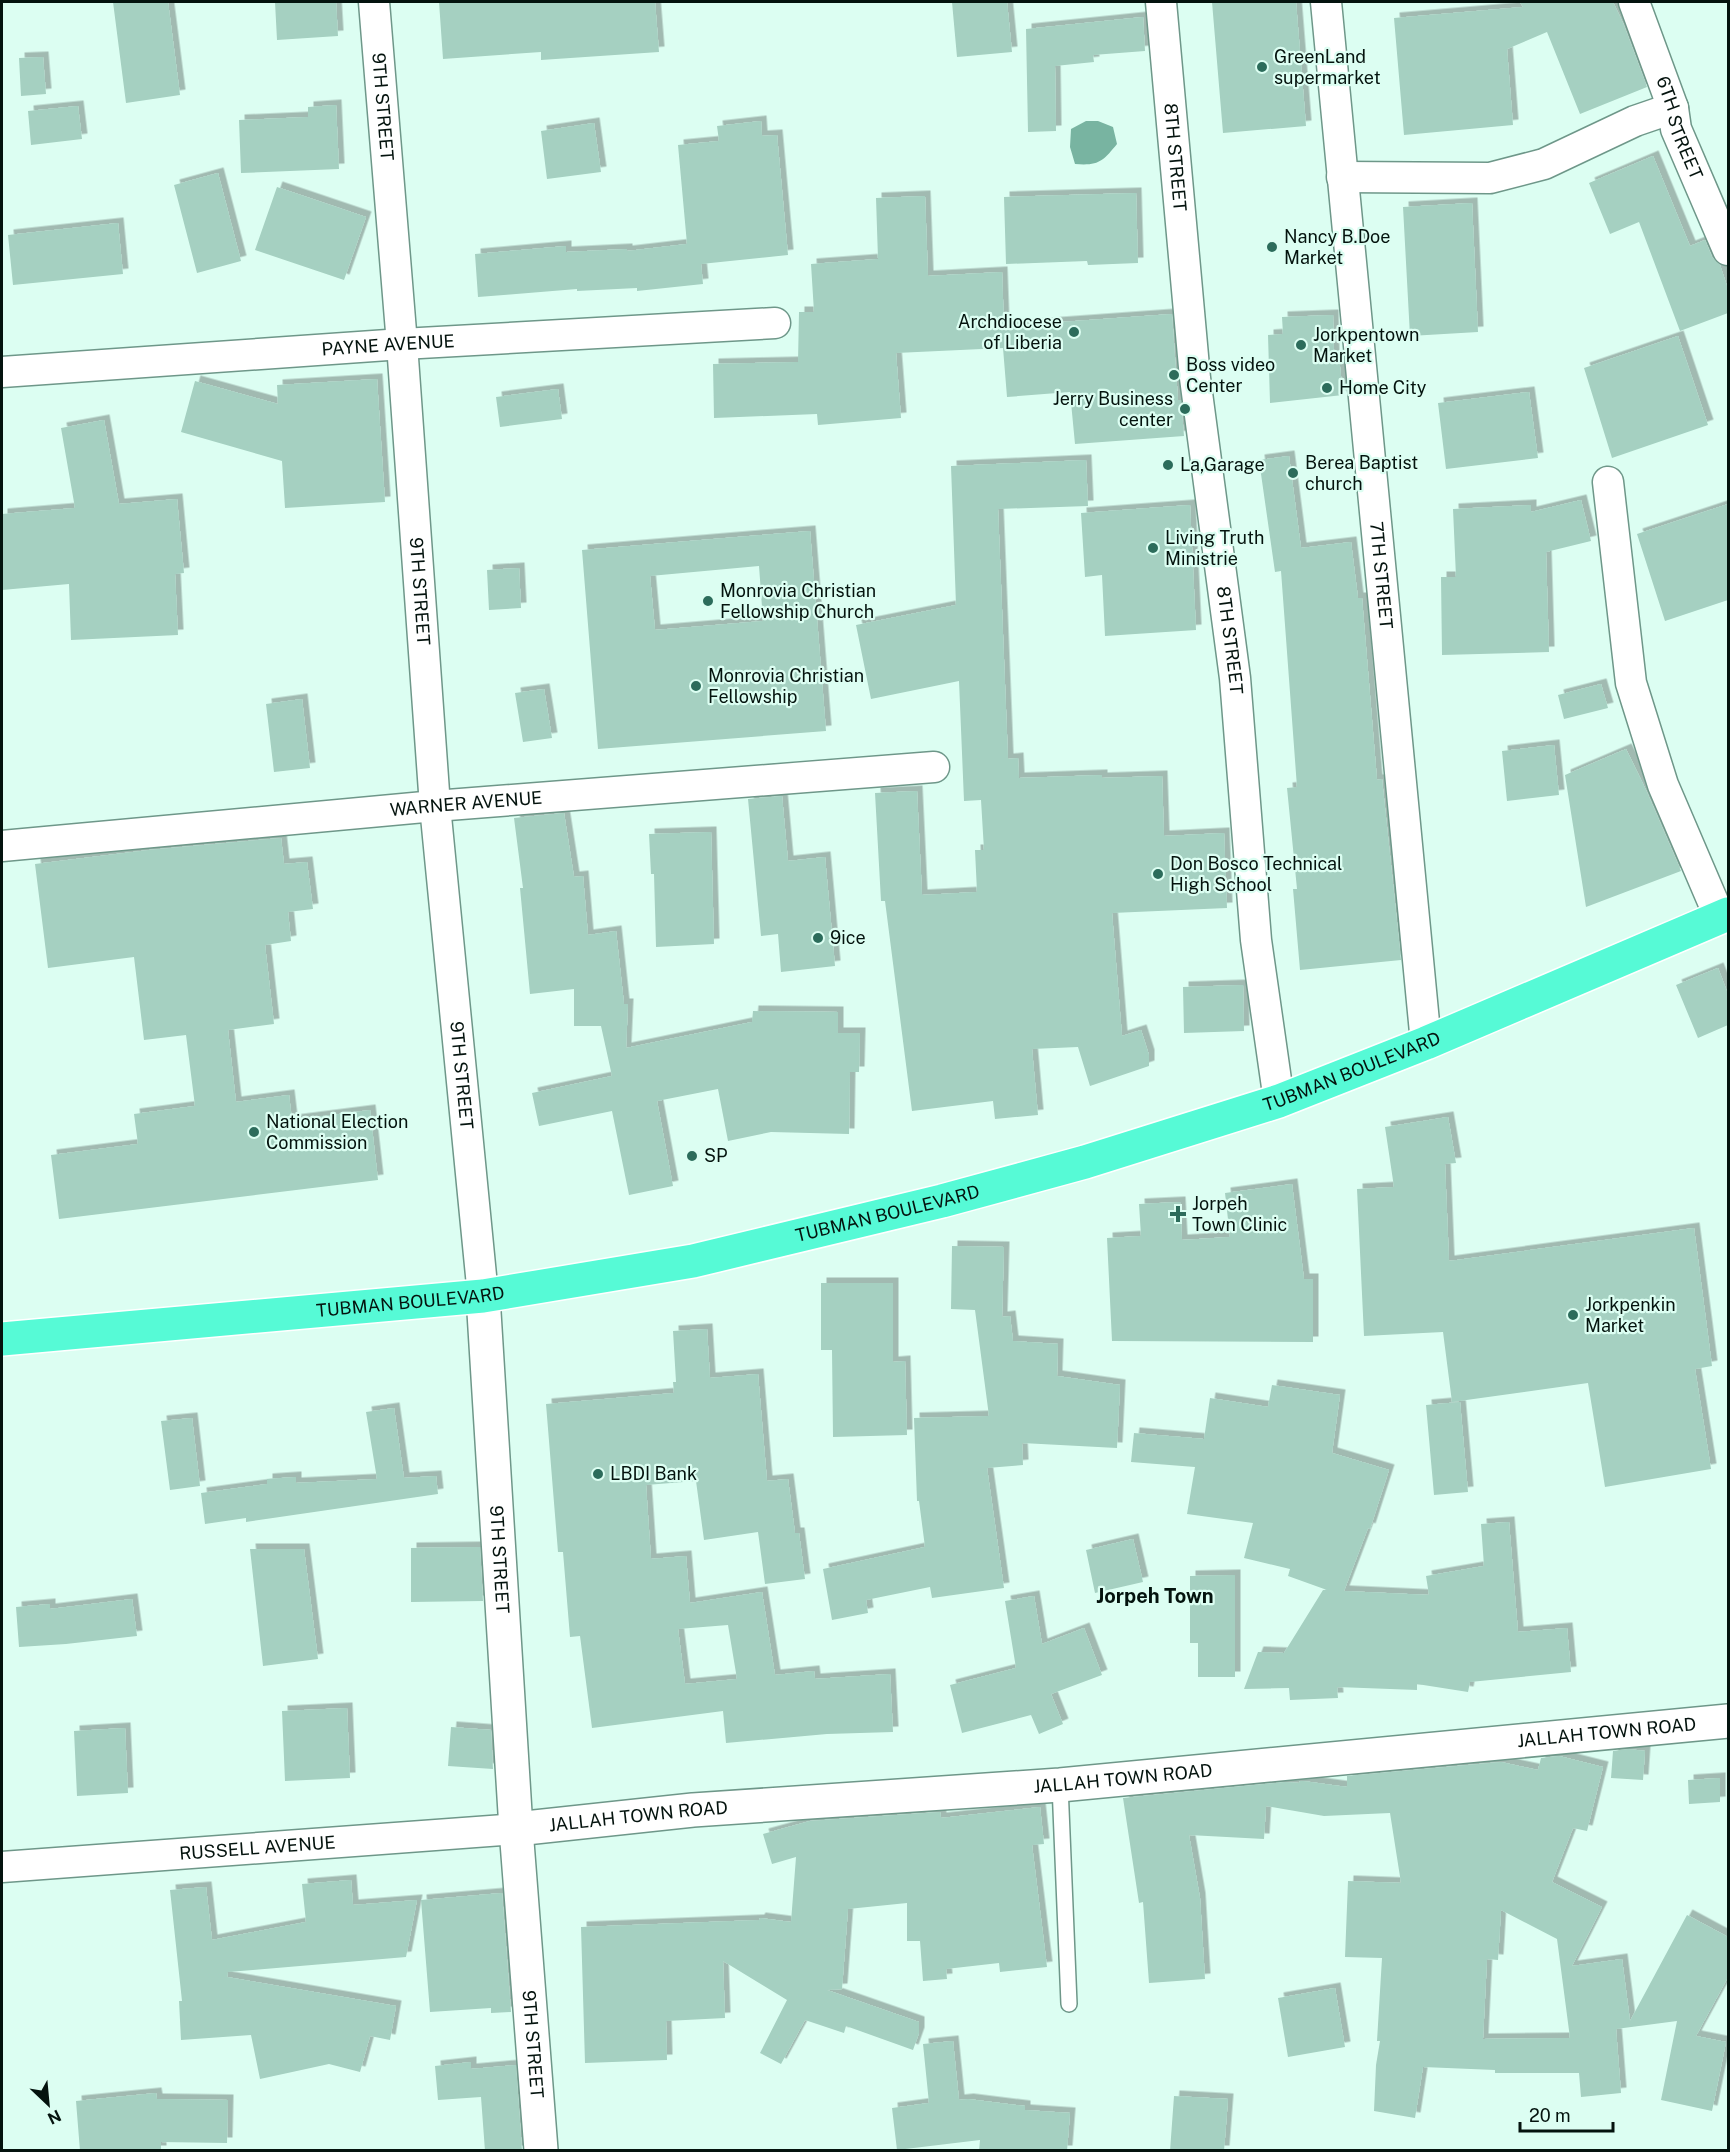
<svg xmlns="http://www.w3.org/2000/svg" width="1730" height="2152" font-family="'Public Sans',sans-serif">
	<defs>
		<filter id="shadow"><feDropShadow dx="5.5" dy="-5.5" stdDeviation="0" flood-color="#0004"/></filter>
	</defs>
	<rect width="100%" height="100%" fill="#dcfef2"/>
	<path fill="#78b4a1" d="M1086 121H1098L1113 127 1117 144C1103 161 1099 166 1075 164L1070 147 1071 129Z"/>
	<path fill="#a5d0c1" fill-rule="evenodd" filter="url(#shadow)" d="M113 2H168L180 95 126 103Z
		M275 2H336L338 36 277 40Z
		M439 2H655L659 52 541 60V52L443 59Z
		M952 2H1007L1012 52 957 57Z
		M1212 2H1296L1306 126 1223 133Z
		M1520 2H1613L1623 23 1647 87 1580 114 1547 32 1507 49 1513 125 1404 135 1394 18 1523 7Z
		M1143 17 1145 51 1093 55 1094 62 1055 66 1056 131 1028 132 1026 29Z
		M43 57 46 94 21 96 19 58Z
		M336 105 339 169 241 173 239 120 308 117V107Z
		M78 106 82 139 31 145 28 111Z
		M761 121 762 136 777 135 788 255 701 264 703 284 637 291V288L577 291V289L478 297 475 254 566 246V252L627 249V251L687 244 678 145 719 141 717 126Z
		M594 123 601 172 547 179 541 131Z
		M1653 156 1690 246 1705 240 1712 257 1720 265 1728 289V313L1680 331 1639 222 1610 234 1589 183Z
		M218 173 241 261 197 273 174 185Z
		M277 187 366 217 344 280 255 250Z
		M1136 193 1138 263 1088 265 1087 261 1006 264 1004 197Z
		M925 196 928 276 1002 272 1004 326 1172 314 1178 400H1181L1184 436 1075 444 1070 392 1007 397 1003 348 896 353 901 418 818 425 817 414 714 418 713 364 798 362 799 312H814L811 264 878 259 876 198Z
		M1472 203 1478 332 1410 336 1403 207Z
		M118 223 123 274 13 285 8 235Z
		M1333 315 1334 357H1339L1343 395 1270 403 1268 335 1283 334 1282 317Z
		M1678 336 1708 425 1612 458 1584 368Z
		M377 379 385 502 285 508 282 461 181 432 195 381 278 404 277 385Z
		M558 389 562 419 500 427 496 397Z
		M1529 392 1538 458 1446 469 1438 403Z
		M104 420 119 504 177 499 184 573 175 574 178 635 71 640 69 584 2 590V514L75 508 61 428Z
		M1289 456 1301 548 1351 542 1358 598H1362L1377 780 1382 779 1401 960 1300 970 1293 889H1297L1287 788 1297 787 1281 571 1275 572 1259 460Z
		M1086 460 1088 506 998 509 1008 759 1018 758 1019 778 1102 775V778L1162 776 1164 836 1224 833 1227 908 1112 913 1122 1036 1141 1030 1149 1055V1066L1090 1086 1078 1047 1032 1049 1038 1115 995 1119 993 1101 912 1111 885 901H881L875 793 917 791 922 895 977 892 975 850H984L981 800 964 801 959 681 871 699 856 625 956 605 951 466Z
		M1581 500 1591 541 1546 552 1549 652 1442 655 1441 577H1456L1453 509 1531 505V512Z
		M1728 504V600L1665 621 1637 534Z
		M1190 505 1196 630 1105 636 1102 575 1085 577 1081 513Z
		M810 531 826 731 598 749 582 550ZM759 566 763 621 655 630 650 576Z
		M519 568 521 608 489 610 487 570Z
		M1601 684 1608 708 1564 719 1558 695Z
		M544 689 552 738 523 742 515 693Z
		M302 699 310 768 274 772 266 704Z
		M1554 745 1559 795 1507 801 1502 751Z
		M1626 749 1646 790 1681 871 1586 907 1565 775Z
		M782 796 788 861 825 857 835 966 781 972 778 934 761 936 748 799Z
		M564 813 574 877 583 876 588 935 616 931 624 1004H628L626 1048 752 1022 753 1011 838 1012V1033H860L859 1072H850L849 1134 771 1132 728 1141 718 1089 657 1101 673 1186 629 1195 612 1111 539 1126 532 1093 612 1076 601 1026H574V989L530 994 520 888H523L514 818Z
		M711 832 714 944 656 947 654 874H651L649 834Z
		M281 838 284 864 307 862 313 909 288 912 291 941 265 945 274 1024 228 1030 236 1102 289 1095 292 1120 370 1110 378 1180 59 1219 51 1155 138 1144 134 1114 195 1106 186 1035 144 1040 134 957 48 968 35 864 149 850Z
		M1718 968 1728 994V1025L1698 1038 1676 985Z
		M1243 985 1244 1031 1184 1033 1183 987Z
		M1448 1117 1456 1163 1445 1164 1449 1261 1694 1228 1712 1366 1695 1369 1711 1469 1605 1487 1588 1383 1452 1402 1443 1332 1364 1336 1357 1189 1394 1187 1385 1127Z
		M1292 1184 1304 1279H1313V1342L1112 1341 1107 1238 1141 1236 1139 1204 1180 1202 1182 1240 1230 1237 1225 1193Z
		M952 1246 1004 1247 1002 1317 1010 1316 1013 1341 1058 1344 1057 1376 1120 1385 1117 1448 1022 1443 1023 1465 987 1468 1004 1588 932 1598 930 1587 866 1600 868 1613 832 1620 823 1569 925 1547 919 1501H917L914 1418 989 1416 975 1310 951 1309Z
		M821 1283H893V1362L905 1361 907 1435 833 1437 832 1350H821Z
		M707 1329 710 1378 758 1374 767 1481 788 1479 795 1533H799L805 1579 765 1584 758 1532 704 1540 696 1481 646 1485 651 1559 686 1556 690 1603 762 1592 775 1675 814 1671 815 1679 890 1674 893 1732 827 1734 726 1743 723 1711 592 1728 580 1636 570 1637 563 1552H558L546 1404 674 1393 673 1382H676L673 1331ZM728 1625 737 1679 685 1684 678 1629Z
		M1272 1385 1340 1395 1332 1453 1389 1470 1370 1529 1368 1528 1344 1591 1429 1595 1426 1576 1484 1566 1481 1524 1509 1522 1518 1632 1567 1628 1571 1672 1470 1682 1468 1692 1417 1684V1690L1337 1687 1338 1698 1290 1700 1289 1688 1244 1689 1258 1652 1284 1653 1323 1590H1327L1288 1576 1290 1569 1244 1558 1253 1523 1187 1514 1195 1467 1131 1462 1134 1433 1204 1439 1210 1398 1268 1407Z
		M1460 1402 1468 1492 1434 1495 1426 1405Z
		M394 1408 404 1478 436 1476 438 1494 246 1522V1518L205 1524 201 1493 267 1484V1479L296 1477V1483L377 1479 366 1412Z
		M192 1418 200 1486 170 1490 161 1421Z
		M1133 1539 1143 1582 1095 1593 1086 1550Z
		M480 1547 483 1601 411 1602V1548Z
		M250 1549H304L318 1659 263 1666Z
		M1235 1575V1677H1198V1643H1190V1576Z
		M1034 1596 1042 1644 1084 1628 1102 1675 1051 1694 1063 1724 1039 1734 1031 1715 962 1733 950 1685 1016 1668 1005 1601Z
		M132 1599 137 1636 66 1644 19 1647 16 1607 50 1604V1609Z
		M347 1708 350 1778 285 1781 282 1711Z
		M451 1727 491 1730 493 1769 448 1766Z
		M125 1728 128 1793 77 1796 74 1731Z
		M1628 1749 1645 1751 1643 1780 1611 1778 1613 1751Z
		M1559 1756 1603 1767 1587 1831 1573 1828 1552 1882 1602 1907 1572 1966 1622 1959 1630 2021 1687 1915 1728 1937V1977L1696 2036 1726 2042 1712 2111 1661 2100 1677 2021 1616 2029 1621 2093 1581 2097 1579 2073H1495V2070L1423 2067 1415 2118 1374 2111 1376 2065 1380 2041H1377L1382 1958 1345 1957 1348 1881 1401 1883 1390 1813 1324 1816 1266 1806 1264 1839 1189 1835 1200 1898 1205 1979 1149 1983 1143 1902 1139 1903 1123 1798 1285 1782 1299 1783 1300 1781H1303L1347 1787V1776L1501 1762 1538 1770 1541 1758ZM1501 1910 1557 1939 1570 2038 1483 2039 1487 1959 1498 1960Z
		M1720 1778V1802L1689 1804 1688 1780Z
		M1040 1807 1044 1844 1032 1845 1047 1967 1000 1972 999 1963 946 1969 947 1979 923 1981 920 1941H907V1903L848 1909 842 1989 827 1990 919 2022V2033L913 2050 846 2026 844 2033 805 2020 781 2064 760 2053 787 2000 723 1961 725 2018 666 2021 667 2060 585 2063 581 1927 759 1920 760 1918 791 1922 796 1857 772 1864 763 1834 810 1821 940 1812 941 1818Z
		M351 1880 353 1905 417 1900 406 1957 228 1972 227 1977 396 2006 390 2040 370 2036 360 2072 329 2064 260 2079 251 2035 181 2040 179 2001H182L170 1890 206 1887 212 1940 306 1922 302 1884Z
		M502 1893 511 2012 491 2013V2008L430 2012 421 1900Z
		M1335 1988 1345 2047 1288 2057 1278 1998Z
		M953 2041 959 2100 968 2099 1025 2106V2110L1070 2113 1067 2151H979L980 2140 897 2150 892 2108 929 2103 923 2044Z
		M471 2062V2069L516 2065 522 2151H485L481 2097 438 2100 435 2066Z
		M156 2093 157 2099 228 2100 227 2143 161 2142V2151H80L76 2101Z
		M1174 2096 1228 2099 1224 2151H1170Z"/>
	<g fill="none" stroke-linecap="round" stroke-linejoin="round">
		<defs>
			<path id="service" d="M1060 1785 1069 2004"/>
			<g id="minor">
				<path id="s1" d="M374 2 402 344 435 806 483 1296"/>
				<path id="s2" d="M1161 2 1195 378 1235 678 1256 940 1279 1101"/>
				<path id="s3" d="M1326 2 1426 1043"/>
				<path id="s4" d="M1634 2 1673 108 1676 129 1728 250"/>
				<path d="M1342 177 1490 178 1544 164 1635 121 1673 108"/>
				<path id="s5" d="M2 372 402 344 775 323"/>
				<path d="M1608 482 1631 683 1663 785 1720 918"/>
				<path id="s6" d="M2 846 435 806 934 767"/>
				<path id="s7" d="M2 1867 516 1829"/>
			</g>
			<g id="tertiary">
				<path id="s8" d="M483 1296 516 1829 541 2150"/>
				<path id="s9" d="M516 1829 693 1810 1060 1785 1728 1721"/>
			</g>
			<g id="trunk">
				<path id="s10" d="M2 1339 483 1296 693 1261 942 1201 1085 1162 1279 1101 1426 1043 1728 914"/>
			</g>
		</defs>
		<use href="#service" stroke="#6e9789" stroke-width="18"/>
		<use href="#minor" stroke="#6e9789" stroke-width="33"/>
		<use href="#tertiary" stroke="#6e9789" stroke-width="36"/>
		<use href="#trunk" stroke="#fff" stroke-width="36"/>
		<use href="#service" stroke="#fff" stroke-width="15"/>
		<use href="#minor" stroke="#fff" stroke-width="30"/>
		<use href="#tertiary" stroke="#fff" stroke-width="33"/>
		<use href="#trunk" stroke="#56fad6" stroke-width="33"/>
	</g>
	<g fill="#2c6c5b" stroke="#dcfef2" stroke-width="2">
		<circle cx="1262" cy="67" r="6"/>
		<circle cx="1272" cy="247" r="6"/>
		<circle cx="1074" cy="332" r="6"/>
		<circle cx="1301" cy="345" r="6"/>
		<circle cx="1174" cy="375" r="6"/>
		<circle cx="1327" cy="388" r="6"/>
		<circle cx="1185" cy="409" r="6"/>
		<circle cx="1168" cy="465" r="6"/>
		<circle cx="1293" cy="473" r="6"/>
		<circle cx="1153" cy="548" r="6"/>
		<circle cx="708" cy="601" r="6"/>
		<circle cx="696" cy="686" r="6"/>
		<circle cx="1158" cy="874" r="6"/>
		<circle cx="818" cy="938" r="6"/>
		<circle cx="254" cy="1132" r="6"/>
		<circle cx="692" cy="1156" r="6"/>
		<path d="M1175 1205h6v6h6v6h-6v6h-6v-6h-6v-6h6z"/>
		<circle cx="1573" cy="1315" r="6"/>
		<circle cx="598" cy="1474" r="6"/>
	</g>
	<g text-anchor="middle" stroke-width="4.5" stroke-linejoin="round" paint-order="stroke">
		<g font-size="18" fill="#04130e" stroke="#dcfef2" text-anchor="start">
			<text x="1274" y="63">GreenLand<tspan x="1274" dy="21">supermarket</tspan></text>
			<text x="1284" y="243">Nancy B.Doe<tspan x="1284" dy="21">Market</tspan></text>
			<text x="1062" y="328" text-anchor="end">Archdiocese<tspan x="1062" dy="21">of Liberia</tspan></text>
			<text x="1313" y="341">Jorkpentown<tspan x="1313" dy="21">Market</tspan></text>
			<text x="1186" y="371">Boss video<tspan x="1186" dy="21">Center</tspan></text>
			<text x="1339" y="394">Home City</text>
			<text x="1173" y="405" text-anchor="end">Jerry Business<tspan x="1173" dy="21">center</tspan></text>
			<text x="1305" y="469">Berea Baptist<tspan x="1305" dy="21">church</tspan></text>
			<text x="1180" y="471">La,Garage</text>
			<text x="1165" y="544">Living Truth<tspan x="1165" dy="21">Ministrie</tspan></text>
			<text x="720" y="597">Monrovia Christian<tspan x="720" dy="21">Fellowship Church</tspan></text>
			<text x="708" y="682">Monrovia Christian<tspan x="708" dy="21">Fellowship</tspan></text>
			<text x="1170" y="870">Don Bosco Technical<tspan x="1170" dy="21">High School</tspan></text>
			<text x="830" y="944">9ice</text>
			<text x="266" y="1128">National Election<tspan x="266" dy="21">Commission</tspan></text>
			<text x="704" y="1162">SP</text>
			<text x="1192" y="1210">Jorpeh<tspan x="1192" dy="21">Town Clinic</tspan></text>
			<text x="1585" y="1311">Jorkpenkin<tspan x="1585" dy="21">Market</tspan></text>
			<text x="610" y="1480">LBDI Bank</text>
		</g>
		<g font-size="18" fill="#04130e" stroke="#dcfef2">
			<text dy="6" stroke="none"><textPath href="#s1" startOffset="105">9TH STREET</textPath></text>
			<text dy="6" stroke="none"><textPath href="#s4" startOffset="134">6TH STREET</textPath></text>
			<text dy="6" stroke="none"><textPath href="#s2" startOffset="156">8TH STREET</textPath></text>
			<text dy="6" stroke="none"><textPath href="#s5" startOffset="387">PAYNE AVENUE</textPath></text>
			<text dy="6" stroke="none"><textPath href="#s3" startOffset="576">7TH STREET</textPath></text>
			<text dy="6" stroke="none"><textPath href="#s1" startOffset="591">9TH STREET</textPath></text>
			<text dy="6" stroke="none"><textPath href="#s2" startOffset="642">8TH STREET</textPath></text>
			<text dy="6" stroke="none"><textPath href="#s6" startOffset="466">WARNER AVENUE</textPath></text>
			<text dy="6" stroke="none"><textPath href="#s10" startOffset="1382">TUBMAN BOULEVARD</textPath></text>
			<text dy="6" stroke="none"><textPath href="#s1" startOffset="1077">9TH STREET</textPath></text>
			<text dy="6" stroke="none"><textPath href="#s10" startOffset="896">TUBMAN BOULEVARD</textPath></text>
			<text dy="6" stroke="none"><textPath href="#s10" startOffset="410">TUBMAN BOULEVARD</textPath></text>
			<text dy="6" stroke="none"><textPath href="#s8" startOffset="264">9TH STREET</textPath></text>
			<text dy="6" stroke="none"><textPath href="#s9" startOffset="1095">JALLAH TOWN ROAD</textPath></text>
			<text dy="6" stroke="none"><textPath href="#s9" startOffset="609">JALLAH TOWN ROAD</textPath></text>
			<text dy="6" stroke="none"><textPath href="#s9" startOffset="123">JALLAH TOWN ROAD</textPath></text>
			<text dy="6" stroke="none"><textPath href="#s7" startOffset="256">RUSSELL AVENUE</textPath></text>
			<text dy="6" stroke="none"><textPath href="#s8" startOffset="750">9TH STREET</textPath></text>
		</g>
		<g font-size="20" font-weight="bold" fill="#04130e" stroke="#dcfef2">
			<text x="1155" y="1603">Jorpeh Town</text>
		</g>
	</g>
	<rect width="1730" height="2152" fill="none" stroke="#04130e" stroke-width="6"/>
	<g transform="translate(48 2104) rotate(154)" stroke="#dcfef2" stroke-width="4.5" paint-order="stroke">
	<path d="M0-4.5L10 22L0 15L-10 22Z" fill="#04130e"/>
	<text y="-9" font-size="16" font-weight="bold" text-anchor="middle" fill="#04130e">N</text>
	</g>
	<path d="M1520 2122v9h93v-9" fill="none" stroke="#04130e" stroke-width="3"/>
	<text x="1529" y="2122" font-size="18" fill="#04130e" stroke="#dcfef2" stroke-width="4.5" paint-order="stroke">20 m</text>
</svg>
